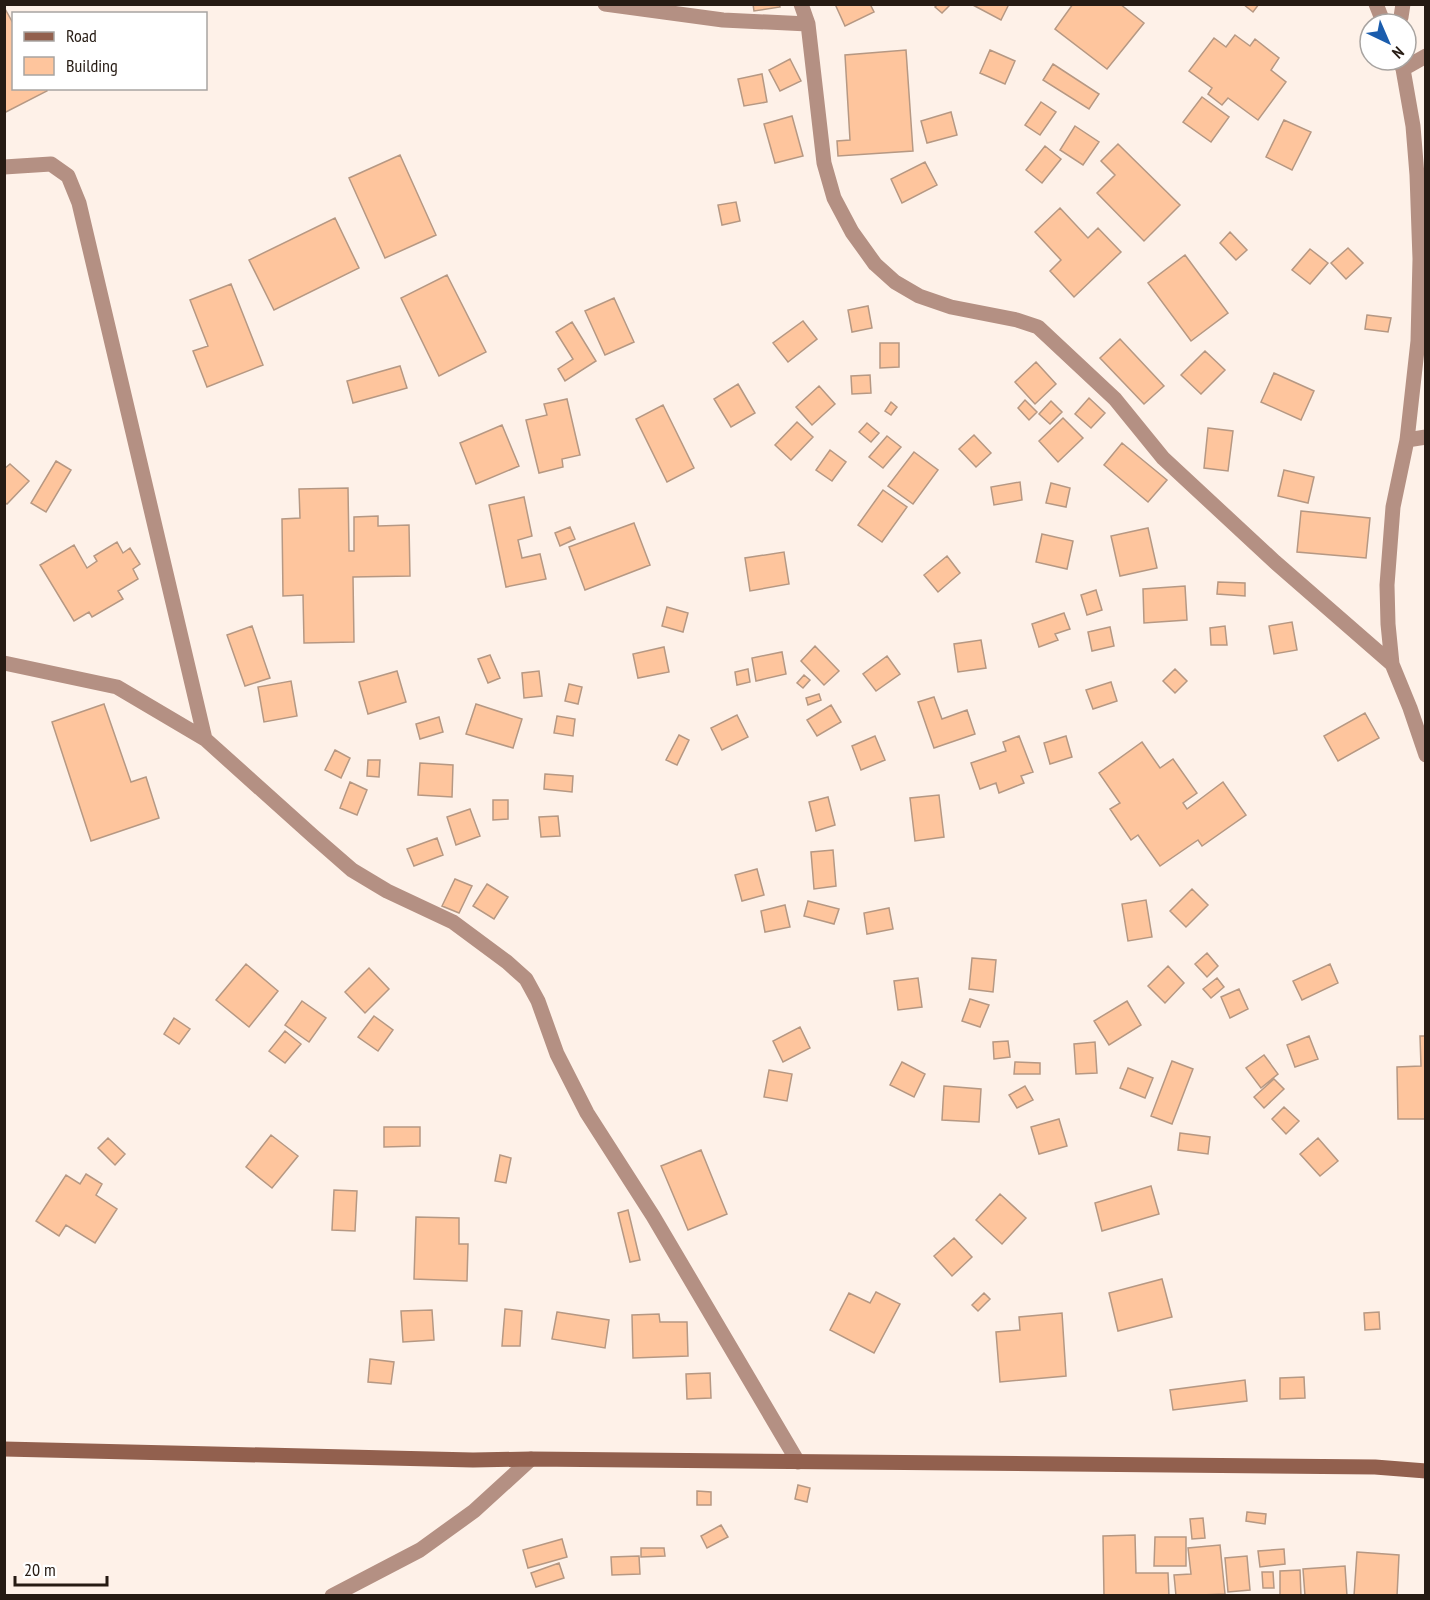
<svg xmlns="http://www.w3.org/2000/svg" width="1430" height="1600" font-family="'PT Sans Narrow',sans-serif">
	<rect width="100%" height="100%" fill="#fef1e8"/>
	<path fill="#fec59d" stroke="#b69883" stroke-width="1.5" d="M753 4H779L780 7 754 11Z
		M835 4H870L874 12 845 26Z
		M938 4H951L942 13 935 7Z
		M971 4H1009L1001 20Z
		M1073 4H1120L1144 23 1107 69 1055 29Z
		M1243 4H1259L1253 12Z
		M4 7 14 25V88H46L47 91 4 113Z
		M1235 35 1250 46 1255 39 1279 58 1271 70 1286 82 1258 120 1228 98 1222 105 1208 94 1212 88 1189 71 1214 38 1226 47Z
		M906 50 913 151 838 156 837 141 850 140 845 55Z
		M990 50 1015 61 1005 84 980 73Z
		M790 59 801 81 780 91 769 70Z
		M1053 64 1099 94 1089 109 1043 80Z
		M762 74 767 102 744 106 738 79Z
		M1202 97 1229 117 1211 142 1183 122Z
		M1041 102 1056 112 1040 135 1025 125Z
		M951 112 957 135 927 143 921 121Z
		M792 116 803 156 775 163 764 124Z
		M1284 120 1311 132 1292 170 1266 157Z
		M1075 126 1099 142 1083 165 1060 150Z
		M1118 144 1180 205 1144 241 1097 193 1115 175 1101 161Z
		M1045 146 1061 159 1042 183 1026 170Z
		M400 155 436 235 385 258 349 178Z
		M925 162 937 185 902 203 891 179Z
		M736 202 740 221 722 225 718 205Z
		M1060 208 1088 238 1098 228 1121 252 1074 297 1050 271 1061 260 1035 232Z
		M335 218 359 268 274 310 249 260Z
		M1230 232 1247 250 1236 260 1220 243Z
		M1348 248 1363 263 1346 279 1331 263Z
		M1310 249 1328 263 1310 284 1292 270Z
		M1185 255 1228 313 1191 341 1148 283Z
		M447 275 486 352 439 376 401 298Z
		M231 284 263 365 207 387 193 351 208 346 190 300Z
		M614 298 634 342 605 355 585 311Z
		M868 306 872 328 852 332 848 310Z
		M1367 315 1391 318 1388 332 1365 329Z
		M803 321 817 339 788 362 773 343Z
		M572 322 596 361 565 381 558 369 573 359 556 332Z
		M1120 339 1164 386 1144 404 1100 358Z
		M880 343H899V367L880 368Z
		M1205 351 1225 370 1201 394 1181 375Z
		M1036 362 1056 384 1035 404 1015 382Z
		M400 366 407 388 353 403 347 381Z
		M1274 373 1314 391 1301 420 1261 402Z
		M870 375 871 393 852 394 851 376Z
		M738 384 755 413 731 427 714 399Z
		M819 386 835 404 812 425 796 407Z
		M1089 398 1105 413 1091 428 1075 414Z
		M567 399 580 455 562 459 563 467 539 473 526 420 547 415 544 404Z
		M1025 400 1037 412 1029 420 1018 408Z
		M1051 401 1062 412 1050 424 1039 414Z
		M891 402 897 407 891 415 885 411Z
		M663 405 694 468 667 482 636 419Z
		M1063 418 1083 438 1058 462 1039 441Z
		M797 422 813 437 791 460 775 445Z
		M867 423 879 433 871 442 859 432Z
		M502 425 519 466 476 484 460 443Z
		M1208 428 1233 431 1228 471 1204 468Z
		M974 435 991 453 976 467 959 449Z
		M887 436 901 447 883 468 869 457Z
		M1122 443 1167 480 1148 502 1104 465Z
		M830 450 846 462 832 481 816 470Z
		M914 452 938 470 913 504 888 486Z
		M56 461 71 470 46 512 31 503Z
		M10 464 29 481 7 504 4 502V469Z
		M1284 470 1314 477 1308 503 1278 496Z
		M1020 482 1022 500 994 505 991 487Z
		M1051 483 1070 488 1066 507 1046 503Z
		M348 488 349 551H354V517L378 516V526L409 525 410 576 353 577 354 642 304 643 303 595 283 596 282 519 300 518 299 489Z
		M883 490 907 507 882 542 858 525Z
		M524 497 532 536 518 540 522 558 540 554 546 579 506 587 489 505Z
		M1301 511 1370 518 1366 558 1297 552Z
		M634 523 650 565 585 590 569 547Z
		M570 527 575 539 560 546 555 533Z
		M1148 528 1157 568 1120 576 1111 536Z
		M1042 534 1073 541 1067 569 1036 562Z
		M117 542 123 553 130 548 140 564 133 569 138 579 118 591 123 599 92 617 89 612 74 621 40 565 74 545 87 568 97 561 94 556Z
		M784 552 789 584 750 591 745 558Z
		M947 556 960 573 938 592 924 575Z
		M1218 582 1245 583V596L1217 594Z
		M1185 586 1187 620 1144 623 1143 589Z
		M1096 590 1102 610 1087 615 1081 595Z
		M667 607 688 613 683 632 662 626Z
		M1064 613 1070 629 1055 634 1058 640 1039 647 1032 624Z
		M1292 622 1297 650 1274 654 1269 626Z
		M252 626 270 678 245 686 227 635Z
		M1225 626 1227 645H1211L1210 628Z
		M1110 627 1114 646 1092 651 1088 632Z
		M981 640 986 668 958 672 954 644Z
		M815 646 839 671 824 685 801 661Z
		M664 647 669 672 638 678 633 654Z
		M782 652 786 674 756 681 752 658Z
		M490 655 500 678 488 683 478 659Z
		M887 656 900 674 876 691 863 674Z
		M748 669 750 682 737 685 735 672Z
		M1175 669 1187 681 1175 693 1163 681Z
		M397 671 406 702 368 714 359 682Z
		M539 671 542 696 524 698 522 673Z
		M804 675 810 680 803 688 797 683Z
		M291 681 297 716 264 722 258 687Z
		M1111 682 1117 701 1093 709 1086 690Z
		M569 684 582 687 578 704 565 701Z
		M819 694 821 700 808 705 806 698Z
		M934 697 942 719 967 710 975 734 934 748 918 702Z
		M104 704 131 782 146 777 159 818 91 841 52 722Z
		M476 704 522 719 513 748 466 734Z
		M831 705 841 722 817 736 807 720Z
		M1365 713 1379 738 1338 761 1324 736Z
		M737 715 748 737 722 750 711 728Z
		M557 716 575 719 573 736 554 733Z
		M439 717 443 732 420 739 416 724Z
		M679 735 689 740 677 765 666 760Z
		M875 736 885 760 861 770 852 746Z
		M1019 736 1033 772 1021 776 1024 783 999 793 996 783 980 789 971 763 1006 751 1003 742Z
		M1066 736 1072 757 1050 764 1044 743Z
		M1142 742 1160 768 1173 759 1197 793 1183 803 1187 809 1223 782 1246 815 1202 846 1198 840 1160 866 1138 835 1131 840 1110 809 1120 803 1099 773Z
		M335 750 350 758 341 778 325 770Z
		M368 760H380L379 777 367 776Z
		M420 763 453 765 452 797 418 795Z
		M545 774 573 776 572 792 544 789Z
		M350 782 367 790 357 815 340 808Z
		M939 795 944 837 915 841 910 798Z
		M828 797 835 825 816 831 809 802Z
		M493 800H508V819L493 820Z
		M470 809 480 836 456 845 447 817Z
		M558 816 560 836 541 837 539 817Z
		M437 838 443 855 414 866 407 849Z
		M833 850 836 886 814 889 811 852Z
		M757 869 764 895 742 901 735 875Z
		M455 879 472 886 459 913 442 906Z
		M487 884 508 897 494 919 473 906Z
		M1192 889 1208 905 1186 927 1170 911Z
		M1146 900 1152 937 1128 941 1122 904Z
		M808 901 839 909 834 924 804 916Z
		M785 905 790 927 765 932 761 911Z
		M889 908 893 929 867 934 864 913Z
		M1207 953 1218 966 1207 977 1195 964Z
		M972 958 996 960 993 992 969 989Z
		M246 964 278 991 249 1027 216 1000Z
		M1330 964 1338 983 1302 1000 1293 981Z
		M1168 966 1184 983 1165 1003 1148 986Z
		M369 968 389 989 365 1013 345 992Z
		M918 978 922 1007 898 1010 894 981Z
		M1217 978 1224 987 1211 998 1203 989Z
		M1239 989 1248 1009 1230 1018 1221 997Z
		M970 999 989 1005 980 1027 962 1021Z
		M302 1001 326 1018 309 1042 285 1025Z
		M1127 1001 1141 1025 1109 1045 1094 1021Z
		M374 1016 393 1030 378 1051 358 1037Z
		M174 1018 190 1029 179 1044 164 1034Z
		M800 1027 810 1048 783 1062 773 1041Z
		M285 1031 301 1044 285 1063 269 1051Z
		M1309 1036 1318 1059 1295 1067 1287 1045Z
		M1420 1036H1426V1119H1398L1397 1067 1421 1066Z
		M1008 1041 1010 1057 994 1059 993 1042Z
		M1095 1042 1097 1073 1076 1074 1074 1044Z
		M1264 1055 1278 1074 1261 1088 1246 1068Z
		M1172 1061 1193 1069 1172 1124 1151 1116Z
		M902 1062 925 1074 914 1097 890 1085Z
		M1015 1062 1040 1063V1074H1014Z
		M1128 1068 1153 1078 1145 1098 1120 1088Z
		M769 1070 792 1074 787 1101 764 1097Z
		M1274 1079 1284 1089 1264 1108 1254 1097Z
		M944 1086 981 1089 979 1122 942 1120Z
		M1025 1086 1033 1100 1017 1108 1009 1095Z
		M1284 1107 1299 1121 1286 1134 1272 1119Z
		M1059 1119 1067 1146 1039 1154 1031 1127Z
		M384 1127H420V1146L384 1147Z
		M1180 1133 1210 1137 1208 1154 1178 1150Z
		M271 1135 298 1156 272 1188 246 1167Z
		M108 1138 125 1154 115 1165 98 1148Z
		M1318 1138 1338 1161 1320 1176 1300 1154Z
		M701 1150 727 1214 688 1230 661 1166Z
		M500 1155 511 1158 506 1183 495 1181Z
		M86 1174 102 1184 96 1195 117 1209 95 1243 66 1225 59 1236 36 1221 66 1175 80 1184Z
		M1151 1186 1159 1214 1102 1231 1095 1203Z
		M334 1190 357 1191 355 1231 332 1230Z
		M1000 1194 1026 1218 1002 1244 976 1220Z
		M628 1210 640 1260 630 1262 618 1213Z
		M416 1217 459 1218V1244H468L467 1281 414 1279Z
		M954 1238 972 1257 952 1276 934 1256Z
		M1162 1279 1172 1317 1118 1331 1109 1293Z
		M876 1292 900 1304 874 1353 830 1330 849 1293 870 1303Z
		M984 1293 990 1299 978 1311 972 1305Z
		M505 1309 522 1311 520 1346H502Z
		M432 1310 434 1340 403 1342 401 1311Z
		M557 1312 609 1320 605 1348 552 1339Z
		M1379 1312 1380 1329 1365 1330 1364 1313Z
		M1062 1313 1066 1376 1000 1382 996 1332 1020 1330 1019 1317Z
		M659 1314 660 1322H687L688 1356 633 1358 632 1315Z
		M370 1359 394 1362 391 1384 368 1382Z
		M710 1373 711 1398 687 1399 686 1374Z
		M1304 1377 1305 1398 1280 1399V1378Z
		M1245 1380 1247 1401 1173 1410 1170 1390Z
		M798 1485 810 1488 807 1502 795 1499Z
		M697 1491 711 1492V1505H697Z
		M1247 1512 1266 1514 1265 1524 1246 1521Z
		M1203 1518 1205 1538 1192 1539 1190 1519Z
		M721 1525 728 1537 707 1548 701 1536Z
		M1135 1535 1136 1573H1168L1169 1596H1104L1103 1536Z
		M1155 1537H1186V1566H1154Z
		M562 1539 567 1557 528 1568 523 1550Z
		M1220 1545 1225 1594 1176 1596 1174 1575 1191 1574 1188 1548Z
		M641 1548H664L665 1556 641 1557Z
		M1284 1549 1285 1564 1260 1567 1258 1551Z
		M1357 1552 1399 1555 1397 1596H1354Z
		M639 1556 640 1574 612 1575 611 1557Z
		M1247 1556 1250 1590 1228 1592 1225 1558Z
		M559 1563 564 1578 536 1587 531 1573Z
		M1345 1566 1347 1596H1305L1303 1569Z
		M1300 1570 1301 1596H1280V1571Z
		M1262 1572H1273L1274 1588H1263Z"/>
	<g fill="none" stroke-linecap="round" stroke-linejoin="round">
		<path stroke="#b49083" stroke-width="15" d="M605 4 723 20 808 24 824 163 834 198 852 232 875 264 895 282 919 296 951 307 1017 320 1038 327 1115 399 1163 458 1275 562 1392 664
			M801 4 808 24
			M1376 4 1384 24
			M1397 24 1401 17 1403 4
			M1399 60 1403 69 1413 126 1417 175 1420 259 1418 341 1407 440 1393 507 1387 585 1388 624 1392 664 1410 708 1426 755
			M1403 69 1426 56
			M4 167 51 164 68 176 79 203 205 739
			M1407 440 1426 437
			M4 663 117 687 205 739 313 836 352 870 387 891 453 922 507 962 526 979 538 1001 557 1054 587 1113 653 1216 798 1462
			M332 1596 420 1550 474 1511 531 1459"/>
		<path stroke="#92604e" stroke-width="15" d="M4 1449 473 1460 531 1459 1375 1467 1426 1471"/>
	</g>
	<rect width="1430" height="1600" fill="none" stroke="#261b13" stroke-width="12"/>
	<rect x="12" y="12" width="195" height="78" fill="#ffffff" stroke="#a8a4a1" stroke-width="1.5"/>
	<rect x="24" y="32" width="30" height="9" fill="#92604e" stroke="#a8a4a1" stroke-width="1.5"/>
	<text x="66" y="42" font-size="18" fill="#261b13">Road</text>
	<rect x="24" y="57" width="30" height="18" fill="#fec59d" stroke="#a8a4a1" stroke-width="1.5"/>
	<text x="66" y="72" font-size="18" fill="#261b13">Building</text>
	<g transform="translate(1388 42) rotate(136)"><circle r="28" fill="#ffffff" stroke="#a8a4a1" stroke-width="1.5"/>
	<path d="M0-4.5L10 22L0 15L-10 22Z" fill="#1b5dad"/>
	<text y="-9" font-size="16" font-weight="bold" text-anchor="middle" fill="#261b13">N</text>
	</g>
	<path d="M15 1576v9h92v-9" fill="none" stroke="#261b13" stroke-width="3"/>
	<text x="24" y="1576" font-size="18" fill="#261b13" stroke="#ffffff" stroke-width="4.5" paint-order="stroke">20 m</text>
</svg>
